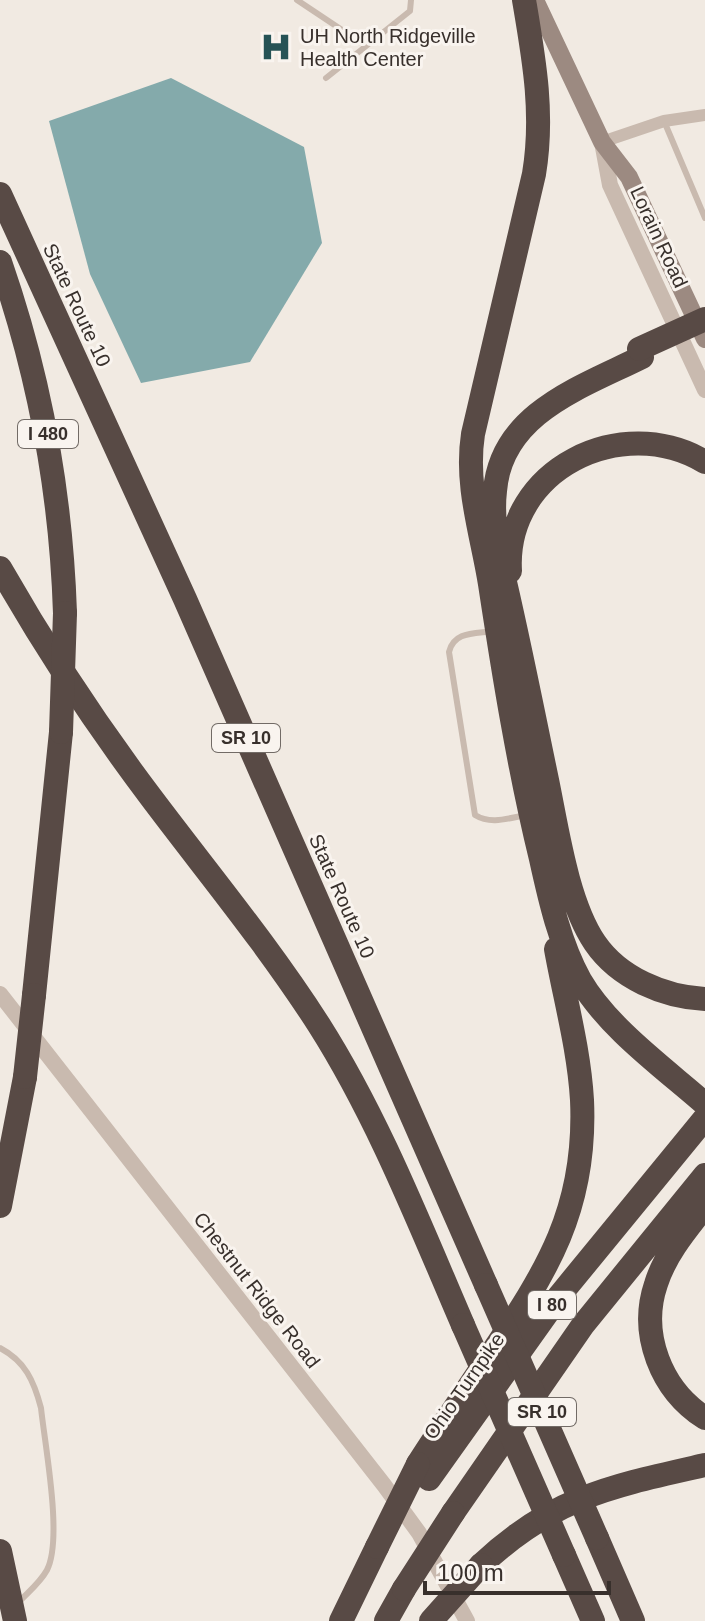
<svg xmlns="http://www.w3.org/2000/svg" width="705" height="1621" font-family="Arial,sans-serif">
	<rect width="100%" height="100%" fill="#f1eae2"/>
	<path fill="#84aaab" d="M171 78 304 147 322 243 250 362 141 383 90 274 49 121Z"/>
	<g fill="none" stroke-linecap="round" stroke-linejoin="round">
		<path stroke="#c9baaf" stroke-width="6" d="M297 0 366 46
			M326 78 410 11 411 0
			M664 121 705 218
			M494 631C475 634 454 631 449 652L475 815C491 825 509 818 526 815
			M0 1348C25 1361 34 1381 41 1408 45 1446 63 1539 47 1570 40 1583 27 1593 18 1603"/>
		<path stroke="#c9baaf" stroke-width="12" d="M602 142 664 121 705 115"/>
		<path stroke="#c9baaf" stroke-width="16" d="M602 142 610 185 705 390
			M0 994 384 1485 419 1533 467 1621"/>
		<path stroke="#9c8a81" stroke-width="18" d="M535 0 602 142 629 177 705 339"/>
		<path stroke="#584a45" stroke-width="24" d="M524 0C534 59 544 114 534 174L473 434C465 486 482 534 490 584 504 676 519 769 541 859 550 900 560 944 580 980 608 1028 664 1068 705 1104
			M0 194 185 599 486 1285
			M0 262C40 377 61 491 65 613
			M642 357C582 387 501 413 495 491 492 516 497 541 501 565 518 636 532 708 547 780 557 828 567 902 595 943 619 978 664 997 705 999
			M0 568C45 647 95 723 150 796 207 872 267 944 319 1025 378 1118 419 1223 463 1325
			M510 571C504 469 622 412 705 462
			M34 995 61 732
			M0 1206 25 1077
			M705 1206C686 1230 665 1255 656 1284 639 1334 661 1390 705 1418
			M418 1464C441 1428 465 1393 489 1357 547 1271 587 1209 582 1100 579 1049 565 999 556 949
			M429 1479 560 1295 705 1118
			M453 1513 583 1325 705 1175
			M597 1538 633 1621
			M0 1551 15 1621
			M564 1555 593 1621
			M481 1565C553 1497 612 1486 705 1465
			M341 1621 377 1547
			M386 1621 404 1589"/>
		<path stroke="#584a45" stroke-width="24" d="M639 349 705 319
			M61 732 65 613
			M25 1077 34 995
			M486 1285 597 1538
			M463 1325 564 1555
			M377 1547 418 1464
			M404 1589 453 1513
			M431 1621 481 1565"/>
	</g>
	<defs>
		<symbol id="hospital-bare" viewBox="-9 -9 18 18"><path d="M-5-5h3v3.5h4V-5h3V5h-3V1.5h-4V5h-3Z" fill="#265356" stroke="#f9f4ef" stroke-width="2.5" paint-order="stroke"/></symbol>
	</defs>
	<g fill-rule="evenodd">
		<use href="#hospital-bare" x="254" y="25" width="44" height="44"/>
	</g>
	<g text-anchor="middle" stroke-width="6" stroke-linejoin="round" paint-order="stroke">
		<g fill="#f9f4ef" stroke="#726b66" stroke-width="2">
			<rect x="18" y="420" width="60" height="28" rx="6"/>
			<rect x="212" y="724" width="68" height="28" rx="6"/>
			<rect x="528" y="1291" width="48" height="28" rx="6"/>
			<rect x="508" y="1398" width="68" height="28" rx="6"/>
		</g>
		<g font-size="18" font-weight="bold" fill="#38302c">
			<text x="48" y="440">I 480</text>
			<text x="246" y="744">SR 10</text>
			<text x="552" y="1311">I 80</text>
			<text x="542" y="1418">SR 10</text>
		</g>
		<g font-size="20" fill="#38302c" stroke="#f9f4ef" text-anchor="start">
			<text x="300" y="43">UH North Ridgeville<tspan x="300" dy="23">Health Center</tspan></text>
		</g>
		<g font-size="20" fill="#38302c" stroke="#f9f4ef">
			<text transform="translate(659 237) rotate(65)" y="7">Lorain Road</text>
			<text transform="translate(77 305) rotate(65)" y="7">State Route 10</text>
			<text transform="translate(342 896) rotate(66)" y="7">State Route 10</text>
			<text transform="translate(257 1290) rotate(52)" y="7">Chestnut Ridge Road</text>
			<text transform="translate(464 1386) rotate(-55)" y="7">Ohio Turnpike</text>
		</g>
	</g>
	<path d="M425 1581v12h184v-12" fill="none" stroke="#38302c" stroke-width="4"/>
	<text x="437" y="1581" font-size="24" fill="#38302c" stroke="#f9f4ef" stroke-width="6" paint-order="stroke">100 m</text>
</svg>
